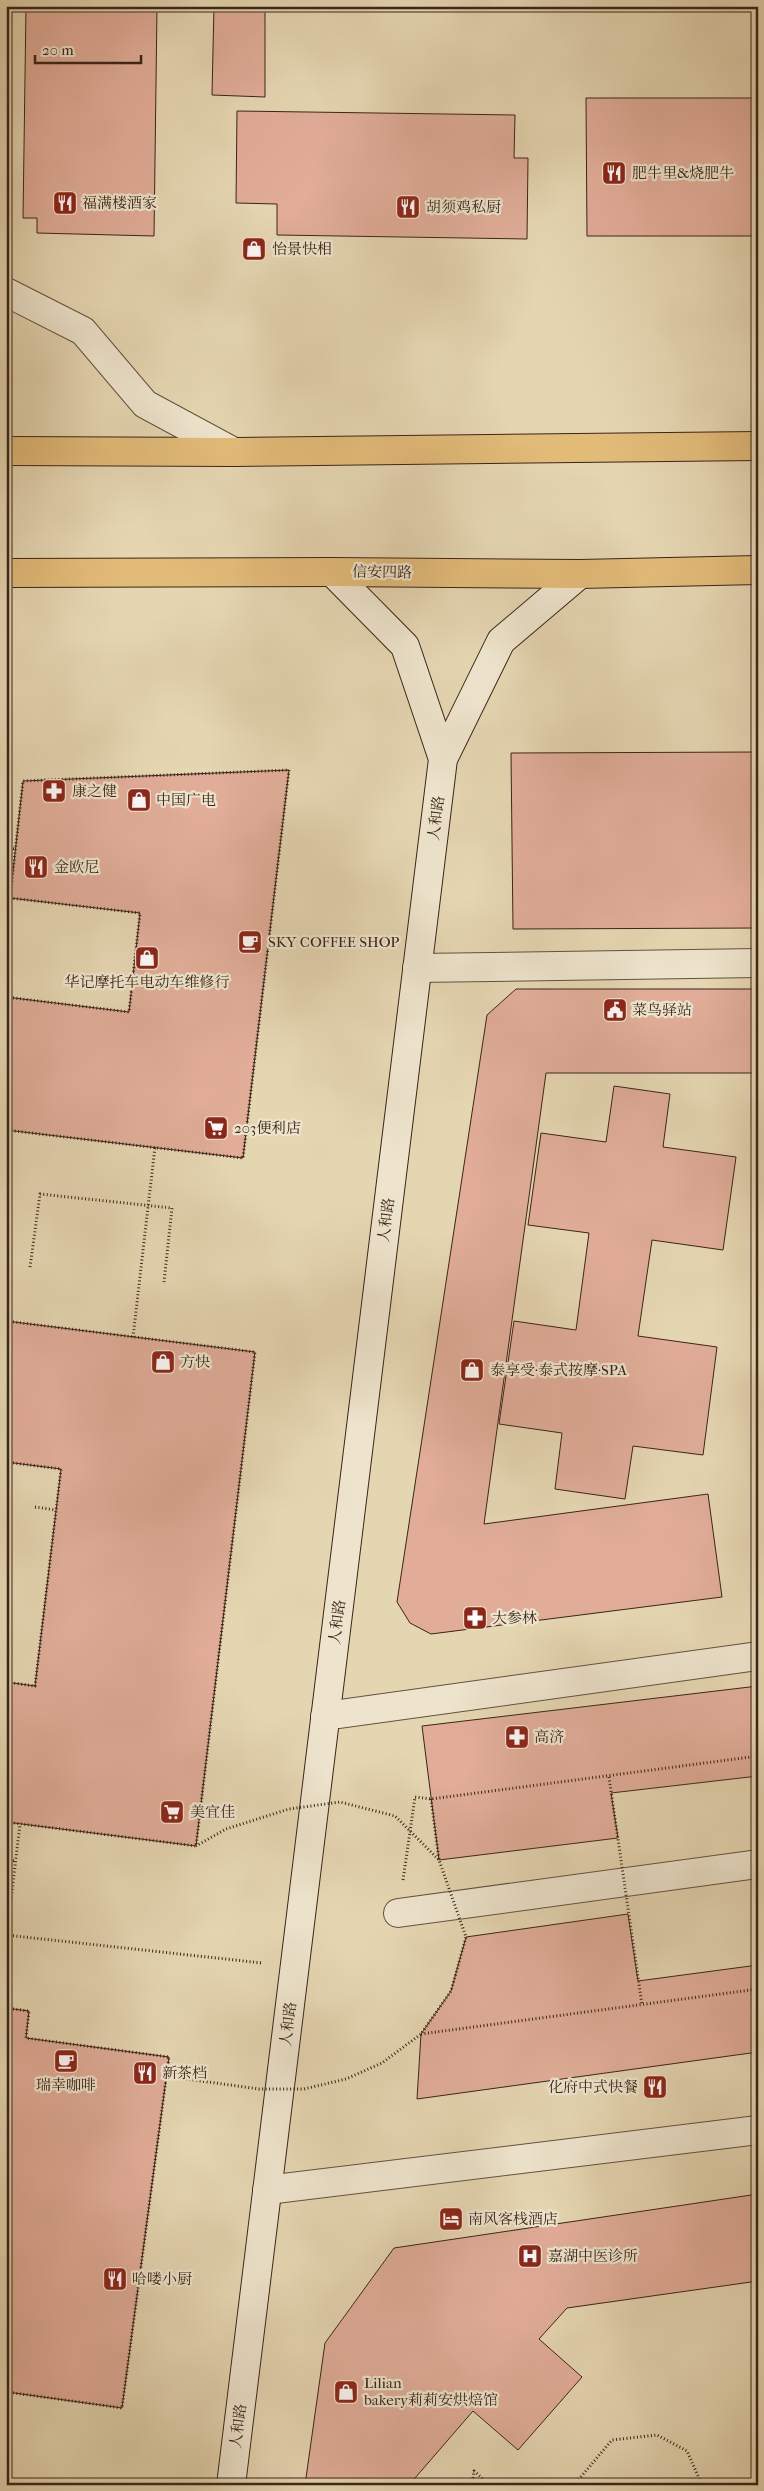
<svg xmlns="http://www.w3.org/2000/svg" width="764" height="2491" font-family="'IM FELL French Canon','Noto Serif SC',serif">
	<rect width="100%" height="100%" fill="#e5d6b2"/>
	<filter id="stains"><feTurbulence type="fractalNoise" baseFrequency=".004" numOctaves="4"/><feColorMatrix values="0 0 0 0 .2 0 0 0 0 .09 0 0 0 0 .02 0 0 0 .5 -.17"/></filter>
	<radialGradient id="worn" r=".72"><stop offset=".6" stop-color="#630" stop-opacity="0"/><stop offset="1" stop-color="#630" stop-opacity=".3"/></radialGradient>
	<path fill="#e1ad99" stroke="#3a2518" d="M26 6H157L154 236 37 233V218H23Z
		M214 6H265V97L212 95Z
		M586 98H758V236H587Z
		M237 111 515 115 514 158H528L527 239 277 235V204L236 203Z
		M758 752V928L513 929 511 753Z
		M289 770 243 1158 6 1130V997L129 1012 140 913 10 898 23 781Z
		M516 989H758V1073H546L484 1524 708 1494 722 1597 431 1634 410 1623 397 1602 487 1015Z
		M614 1086 670 1094 663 1147 736 1157 723 1250 652 1240 638 1336 717 1347 703 1455 633 1446 625 1499 555 1489 562 1433 499 1424 514 1321 576 1330 589 1233 528 1225 541 1133 606 1142Z
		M6 1321 255 1352 196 1846 6 1822V1682L35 1686 61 1469 6 1462Z
		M758 1686V1776L611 1793 618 1838 439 1860 422 1726Z
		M628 1914 638 1981 758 1965V2052L417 2099 421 2034 451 1991 466 1937Z
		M6 2008 29 2011 26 2038 169 2057 122 2408 7 2392 6 2400Z
		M758 2194V2281L567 2308 539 2339 582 2377 518 2450 473 2411 409 2485H305L325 2343 394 2248Z"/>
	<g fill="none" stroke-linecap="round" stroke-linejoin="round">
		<defs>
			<path id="street" d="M6 292 83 331 145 404 234 452
				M417 968 758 963
				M325 1716 758 1656
				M398 1913 758 1864
				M267 2190 758 2130"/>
			<path id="secondary" d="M332 572 405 646 443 759
				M231 2485 443 759 501 641 580 574"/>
			<path id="primary" d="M6 451 234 452 758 446
				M6 573 332 572 580 574 758 570"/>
		</defs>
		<use href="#street" stroke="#65513e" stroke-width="30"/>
		<use href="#secondary" stroke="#3a2518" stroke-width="30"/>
		<use href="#primary" stroke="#3a2518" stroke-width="30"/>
		<path stroke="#3a2518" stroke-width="3" stroke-dasharray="1 2.5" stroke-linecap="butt" d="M6 848 15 849
			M6 997 129 1012 140 913 10 898 23 781 289 770 243 1158 6 1130
			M30 1267 40 1194 172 1208 164 1282
			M6 1321 255 1352 196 1846 6 1822
			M133 1337 155 1147
			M6 1462 61 1469 35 1686 6 1682
			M35 1507 56 1510
			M431 1799 439 1860
			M6 1860 15 1861
			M403 1880 415 1797 431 1799 758 1756
			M6 1935 262 1963
			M6 2008 29 2011 26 2038 169 2057 122 2408 7 2392 6 2400
			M421 2034 758 1989
			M472 2485 474 2471 490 2485
			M574 2485 612 2440 657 2435 687 2451 702 2485"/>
		<use href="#street" stroke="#eee4cd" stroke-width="28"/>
		<use href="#secondary" stroke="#eee4cd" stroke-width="28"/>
		<use href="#primary" stroke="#e2bb79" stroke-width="28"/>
		<path stroke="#3a2518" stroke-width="3" stroke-dasharray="1 2.5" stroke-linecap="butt" d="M609 1777 642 2005
			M6 1942 20 1824
			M165 2076 259 2089H304L346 2079 382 2063 421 2034 451 1991 466 1937 439 1860 395 1816 340 1802 289 1809 226 1829 196 1846"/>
	</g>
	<defs>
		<symbol id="restaurant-square" viewBox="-11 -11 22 22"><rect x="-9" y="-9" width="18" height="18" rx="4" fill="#8f2418" stroke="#eee4cd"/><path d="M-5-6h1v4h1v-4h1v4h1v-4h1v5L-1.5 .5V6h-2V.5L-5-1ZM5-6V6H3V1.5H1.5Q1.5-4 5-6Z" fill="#fff"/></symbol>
		<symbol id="shop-square" viewBox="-11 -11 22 22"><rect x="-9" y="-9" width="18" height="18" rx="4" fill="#8f2418" stroke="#eee4cd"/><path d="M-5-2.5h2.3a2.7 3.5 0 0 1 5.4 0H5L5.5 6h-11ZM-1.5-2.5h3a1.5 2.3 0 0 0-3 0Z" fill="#fff"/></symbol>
		<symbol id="pharmacy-square" viewBox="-11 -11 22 22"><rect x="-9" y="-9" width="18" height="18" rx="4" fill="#8f2418" stroke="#eee4cd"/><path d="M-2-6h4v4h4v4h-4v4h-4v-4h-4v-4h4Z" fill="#fff"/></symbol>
		<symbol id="cafe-square" viewBox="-11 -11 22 22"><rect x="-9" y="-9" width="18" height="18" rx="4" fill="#8f2418" stroke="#eee4cd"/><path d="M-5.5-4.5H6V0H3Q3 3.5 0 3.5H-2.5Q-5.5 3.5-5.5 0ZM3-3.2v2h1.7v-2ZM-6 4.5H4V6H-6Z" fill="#fff"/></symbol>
		<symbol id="civic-square" viewBox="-11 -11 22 22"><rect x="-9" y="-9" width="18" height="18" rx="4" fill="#8f2418" stroke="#eee4cd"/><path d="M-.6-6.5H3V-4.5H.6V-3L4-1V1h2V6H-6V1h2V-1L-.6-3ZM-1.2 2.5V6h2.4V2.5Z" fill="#fff"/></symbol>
		<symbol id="supermarket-square" viewBox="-11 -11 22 22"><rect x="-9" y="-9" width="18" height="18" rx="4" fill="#8f2418" stroke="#eee4cd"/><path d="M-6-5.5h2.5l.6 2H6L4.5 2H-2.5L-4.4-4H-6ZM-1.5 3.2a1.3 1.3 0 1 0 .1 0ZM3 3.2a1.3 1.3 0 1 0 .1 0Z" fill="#fff"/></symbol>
		<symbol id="hotel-square" viewBox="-11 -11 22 22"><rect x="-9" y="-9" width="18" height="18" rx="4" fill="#8f2418" stroke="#eee4cd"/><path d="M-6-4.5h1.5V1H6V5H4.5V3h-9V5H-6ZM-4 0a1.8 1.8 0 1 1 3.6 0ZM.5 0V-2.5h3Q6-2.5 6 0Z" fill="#fff"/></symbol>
		<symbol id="hospital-square" viewBox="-11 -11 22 22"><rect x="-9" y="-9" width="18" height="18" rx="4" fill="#8f2418" stroke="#eee4cd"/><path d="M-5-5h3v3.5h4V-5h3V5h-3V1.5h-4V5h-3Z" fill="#fff"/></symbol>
	</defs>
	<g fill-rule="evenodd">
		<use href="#restaurant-square" x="600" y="159" width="28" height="28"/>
		<use href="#restaurant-square" x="51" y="189" width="28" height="28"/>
		<use href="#restaurant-square" x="394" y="193" width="28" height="28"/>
		<use href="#shop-square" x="240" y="235" width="28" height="28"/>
		<use href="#pharmacy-square" x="40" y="777" width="28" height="28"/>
		<use href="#shop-square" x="125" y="786" width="28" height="28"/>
		<use href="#restaurant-square" x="22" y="853" width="28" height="28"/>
		<use href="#cafe-square" x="236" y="928" width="28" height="28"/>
		<use href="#shop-square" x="133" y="944" width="28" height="28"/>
		<use href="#civic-square" x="601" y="996" width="28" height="28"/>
		<use href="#supermarket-square" x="202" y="1114" width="28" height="28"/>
		<use href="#shop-square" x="149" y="1348" width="28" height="28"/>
		<use href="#shop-square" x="458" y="1356" width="28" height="28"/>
		<use href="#pharmacy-square" x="461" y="1604" width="28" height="28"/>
		<use href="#pharmacy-square" x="503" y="1723" width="28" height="28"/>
		<use href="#supermarket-square" x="158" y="1798" width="28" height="28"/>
		<use href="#cafe-square" x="52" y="2047" width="28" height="28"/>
		<use href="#restaurant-square" x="131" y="2059" width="28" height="28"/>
		<use href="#restaurant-square" x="641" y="2073" width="28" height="28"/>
		<use href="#hotel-square" x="437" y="2205" width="28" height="28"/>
		<use href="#hospital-square" x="516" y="2242" width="28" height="28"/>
		<use href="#restaurant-square" x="101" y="2265" width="28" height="28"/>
		<use href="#shop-square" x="332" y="2378" width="28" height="28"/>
	</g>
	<g text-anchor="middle" stroke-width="4.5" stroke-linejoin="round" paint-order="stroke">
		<g font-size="15" fill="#3a2518" stroke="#eee4cd" text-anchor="start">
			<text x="632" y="178">肥牛里&amp;烧肥牛</text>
			<text x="82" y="208">福满楼酒家</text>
			<text x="426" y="212">胡须鸡私厨</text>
			<text x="272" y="254">怡景快相</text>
			<text x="72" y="796">康之健</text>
			<text x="156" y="805">中国广电</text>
			<text x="54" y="872">金欧尼</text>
			<text x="268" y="947">SKY COFFEE SHOP</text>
			<text x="147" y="987" text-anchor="middle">华记摩托车电动车维修行</text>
			<text x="632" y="1015">菜鸟驿站</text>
			<text x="234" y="1133">203便利店</text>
			<text x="180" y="1367">方快</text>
			<text x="490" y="1375">泰享受·泰式按摩·SPA</text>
			<text x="492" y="1623">大参林</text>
			<text x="534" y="1742">高济</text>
			<text x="190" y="1817">美宜佳</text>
			<text x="162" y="2078">新茶档</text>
			<text x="66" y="2090" text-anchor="middle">瑞幸咖啡</text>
			<text x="638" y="2092" text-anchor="end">化府中式快餐</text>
			<text x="468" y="2224">南风客栈酒店</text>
			<text x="548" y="2261">嘉湖中医诊所</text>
			<text x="132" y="2284">哈喽小厨</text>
			<text x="364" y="2388">Lilian<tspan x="364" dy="17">bakery莉莉安烘焙馆</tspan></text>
		</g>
		<g font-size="15" fill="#3a2518" stroke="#eee4cd">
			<text transform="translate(382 572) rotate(1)" y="5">信安四路</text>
			<text transform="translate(436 818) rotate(-83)" y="5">人和路</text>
			<text transform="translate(386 1220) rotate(-83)" y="5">人和路</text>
			<text transform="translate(337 1622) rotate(-83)" y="5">人和路</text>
			<text transform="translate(288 2024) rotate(-83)" y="5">人和路</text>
			<text transform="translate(238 2426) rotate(-83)" y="5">人和路</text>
		</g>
	</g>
	<rect width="764" height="2491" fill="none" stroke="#e5d6b2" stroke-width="25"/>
	<rect x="8" y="8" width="749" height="2476" fill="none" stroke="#3a2518" stroke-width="2.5"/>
	<rect x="12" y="12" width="739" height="2466" fill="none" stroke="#3a2518"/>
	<path d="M35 55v8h106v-8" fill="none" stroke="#3a2518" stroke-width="2.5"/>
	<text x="42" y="55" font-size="15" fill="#3a2518" stroke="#eee4cd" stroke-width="4" paint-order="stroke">20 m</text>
	<rect width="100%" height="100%" filter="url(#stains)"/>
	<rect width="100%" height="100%" fill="url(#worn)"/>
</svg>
